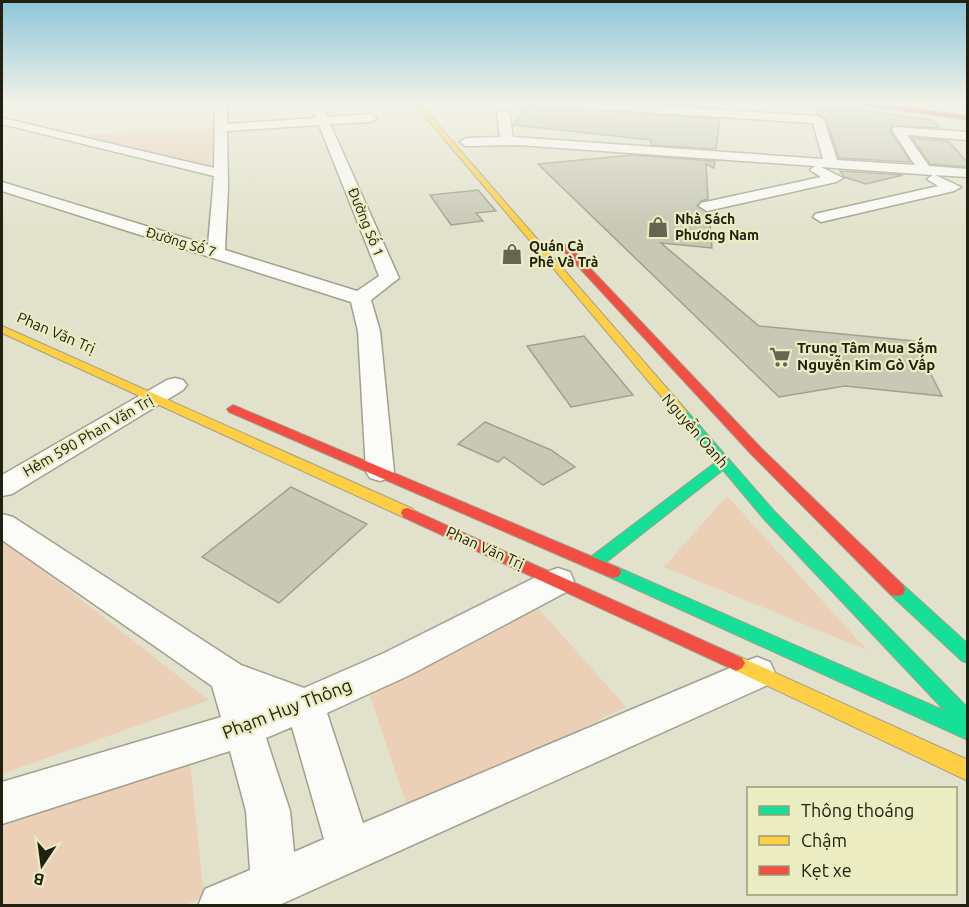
<svg xmlns="http://www.w3.org/2000/svg" width="969" height="907" font-family="Ubuntu,sans-serif">
	<rect width="100%" height="100%" fill="#e2e2cc"/>
	<path fill="#ebcfb6" d="M220 128 219 173 62 136Z
		M727 496 867 650 664 567Z
		M2 538 209 700 2 774Z
		M538 608 626 707 409 812 368 690Z
		M190 761 204 897 183 906 2 905V826Z"/>
	<path fill="#c7c8b5" stroke="#a0a18f" stroke-width="1.5" d="M637 102H698L713 103 712 107Z
		M813 102H837L845 108 932 120 939 128 892 126 890 131 911 162 839 158 826 119 818 114Z
		M528 105 720 119 716 149 651 145V140L513 125Z
		M912 138 948 141 968 163V167L930 164Z
		M632 155 715 161 714 168 706 164 708 199 701 201 697 206 709 213 712 248 661 243 759 326 914 341 942 396 845 386 779 397 538 164Z
		M840 171 903 175 866 184 844 177Z
		M478 190 496 211 476 213 483 221 451 225 430 195Z
		M584 336 633 395 571 407 527 346Z
		M485 422 551 450 575 467 543 485 504 457 498 462 458 444Z
		M291 487 367 524 279 603 202 557Z"/>
	<g fill="none" stroke-linecap="round" stroke-linejoin="round">
		<defs>
			<path id="street" d="M215 102H227V124L316 118 310 102H321L327 117 371 114 377 118 371 122 330 124 399 278 371 300 380 331 394 472 390 478 380 481 370 478 366 472 358 331 351 302 2 191V182L208 245 214 176 2 124V118L214 168ZM319 125 379 276 357 291 225 250 228 187 227 131Z
				M527 102H593L818 116 824 120 837 160 915 165 892 130 894 127 968 132V140L907 135 929 166 968 169V177L935 175 961 187 954 191 821 222 813 217 815 214 938 186 927 179 933 175 821 167 843 178 836 182 707 211 699 206 701 203 821 177 810 170 815 166 518 145 466 146 460 142 466 138 500 137 497 113 503 110 509 113 513 137 823 159 813 123 532 105Z
				M175 378 183 380 187 385 183 390 12 494 2 496V475L167 380Z
				M2 514 13 517 241 665 304 688 384 653 546 572 558 568 570 572 574 581 570 590 410 675 327 713 363 823 744 662 757 657 770 662 775 673 770 684 277 906H198L205 889 250 870 246 811 230 751 2 824V782L221 717 212 686 2 540ZM292 727 324 839 294 852 290 811 266 738Z"/>
			<path id="fast" d="M681 408 685 409 774 511 968 708V740L607 576 605 572 607 568 613 566 619 568 945 711 764 519 723 470 600 567 594 569 588 567 586 563 588 559 716 462 675 412Z
				M897 584 903 585 968 644V663L962 661 891 595 889 590 891 585Z"/>
			<path id="slow" d="M418 102 685 409 687 412 685 415H677L413 102Z
				M2 326 413 509 415 513 413 517H403L2 333Z
				M736 655 968 760V781L730 668 727 663 730 658Z"/>
			<path id="jam" d="M862 102 968 116V120L843 102Z
				M562 245H568L762 449 903 585 905 590 903 595 897 596 891 595 752 455 562 249Z
				M233 405 619 568 621 572 619 576 613 578 607 576 229 412 227 409Z
				M408 508 742 658 745 663 742 668 736 671 730 668 403 517 401 513 403 509Z"/>
		</defs>
		<use href="#street" stroke="#a0a08f" stroke-width="3"/>
		<use href="#fast" stroke="#a0a08f" stroke-width="2"/>
		<use href="#slow" stroke="#a0a08f" stroke-width="2"/>
		<use href="#jam" stroke="#a0a08f" stroke-width="2"/>
		<use href="#street" fill="#fbfbf7" fill-rule="evenodd"/>
		<use href="#fast" fill="#16e098" fill-rule="evenodd"/>
		<use href="#slow" fill="#ffcf43" fill-rule="evenodd"/>
		<use href="#jam" fill="#f24e42" fill-rule="evenodd"/>
	</g>
	<linearGradient id="sky" x2="0" y2="1"><stop stop-color="#8dc5da"/><stop offset="0.45" stop-color="#f2f2e8"/><stop offset="1" stop-color="#f2f2e8" stop-opacity="0"/></linearGradient>
	<rect width="969" height="229" fill="url(#sky)"/>
	<defs>
		<symbol id="shop-bare" viewBox="-9 -9 18 18"><path d="M-5-2.5h2.3a2.7 3.5 0 0 1 5.4 0H5L5.5 6h-11ZM-1.5-2.5h3a1.5 2.3 0 0 0-3 0Z" fill="#656552" stroke="#ebecc2" stroke-width="2.5" paint-order="stroke"/></symbol>
		<symbol id="supermarket-bare" viewBox="-9 -9 18 18"><path d="M-6-5.5h2.5l.6 2H6L4.5 2H-2.5L-4.4-4H-6ZM-1.5 3.2a1.3 1.3 0 1 0 .1 0ZM3 3.2a1.3 1.3 0 1 0 .1 0Z" fill="#656552" stroke="#ebecc2" stroke-width="2.5" paint-order="stroke"/></symbol>
	</defs>
	<g fill-rule="evenodd">
		<use href="#shop-bare" x="643" y="212" width="30" height="30"/>
		<use href="#shop-bare" x="497" y="239" width="30" height="30"/>
		<use href="#supermarket-bare" x="765" y="342" width="30" height="30"/>
	</g>
	<g text-anchor="middle" stroke-width="4.5" stroke-linejoin="round" paint-order="stroke">
		<g font-size="14" font-weight="bold" fill="#212111" stroke="#ebecc2" text-anchor="start">
			<text x="675" y="224">Nhà Sách<tspan x="675" dy="16">Phương Nam</tspan></text>
			<text x="529" y="251">Quán Cà<tspan x="529" dy="16">Phê Và Trà</tspan></text>
		</g>
		<g font-size="14" fill="#212111" stroke="#ebecc2">
			<text transform="translate(366 222) rotate(68)" y="5">Đường Số 1</text>
			<text transform="translate(181 242) rotate(17)" y="5">Đường Số 7</text>
		</g>
		<g font-size="15" fill="#212111" stroke="#ebecc2">
			<text transform="translate(56 333) rotate(23)" y="5">Phan Văn Trị</text>
			<text transform="translate(695 431) rotate(49)" y="5">Nguyễn Oanh</text>
			<text transform="translate(88 436) rotate(-30)" y="5">Hẻm 590 Phan Văn Trị</text>
			<text transform="translate(485 548) rotate(24)" y="5">Phan Văn Trị</text>
		</g>
		<g font-size="15" font-weight="bold" fill="#212111" stroke="#ebecc2" text-anchor="start">
			<text x="797" y="353">Trung Tâm Mua Sắm<tspan x="797" dy="17">Nguyễn Kim Gò Vấp</tspan></text>
		</g>
		<g font-size="18" fill="#212111" stroke="#ebecc2">
			<text transform="translate(287 709) rotate(-21)" y="6">Phạm Huy Thông</text>
		</g>
	</g>
	<rect width="969" height="907" fill="none" stroke="#212111" stroke-width="6"/>
	<rect x="747" y="787" width="210" height="108" fill="#ebecc2" stroke="#9a9b7b" stroke-width="1.5"/>
	<rect x="759" y="806" width="30" height="9" fill="#16e098" stroke="#9a9b7b" stroke-width="1.5"/>
	<text x="801" y="817" font-size="18" fill="#212111">Thông thoáng</text>
	<rect x="759" y="836" width="30" height="9" fill="#ffcf43" stroke="#9a9b7b" stroke-width="1.5"/>
	<text x="801" y="847" font-size="18" fill="#212111">Chậm</text>
	<rect x="759" y="866" width="30" height="9" fill="#f24e42" stroke="#9a9b7b" stroke-width="1.5"/>
	<text x="801" y="877" font-size="18" fill="#212111">Kẹt xe</text>
	<g transform="translate(42 865) rotate(193)" stroke="#ebecc2" stroke-width="4.5" paint-order="stroke">
	<path d="M0-4.5L10 22L0 15L-10 22Z" fill="#212111"/>
	<text y="-9" font-size="16" font-weight="bold" text-anchor="middle" fill="#212111">B</text>
	</g>
</svg>
